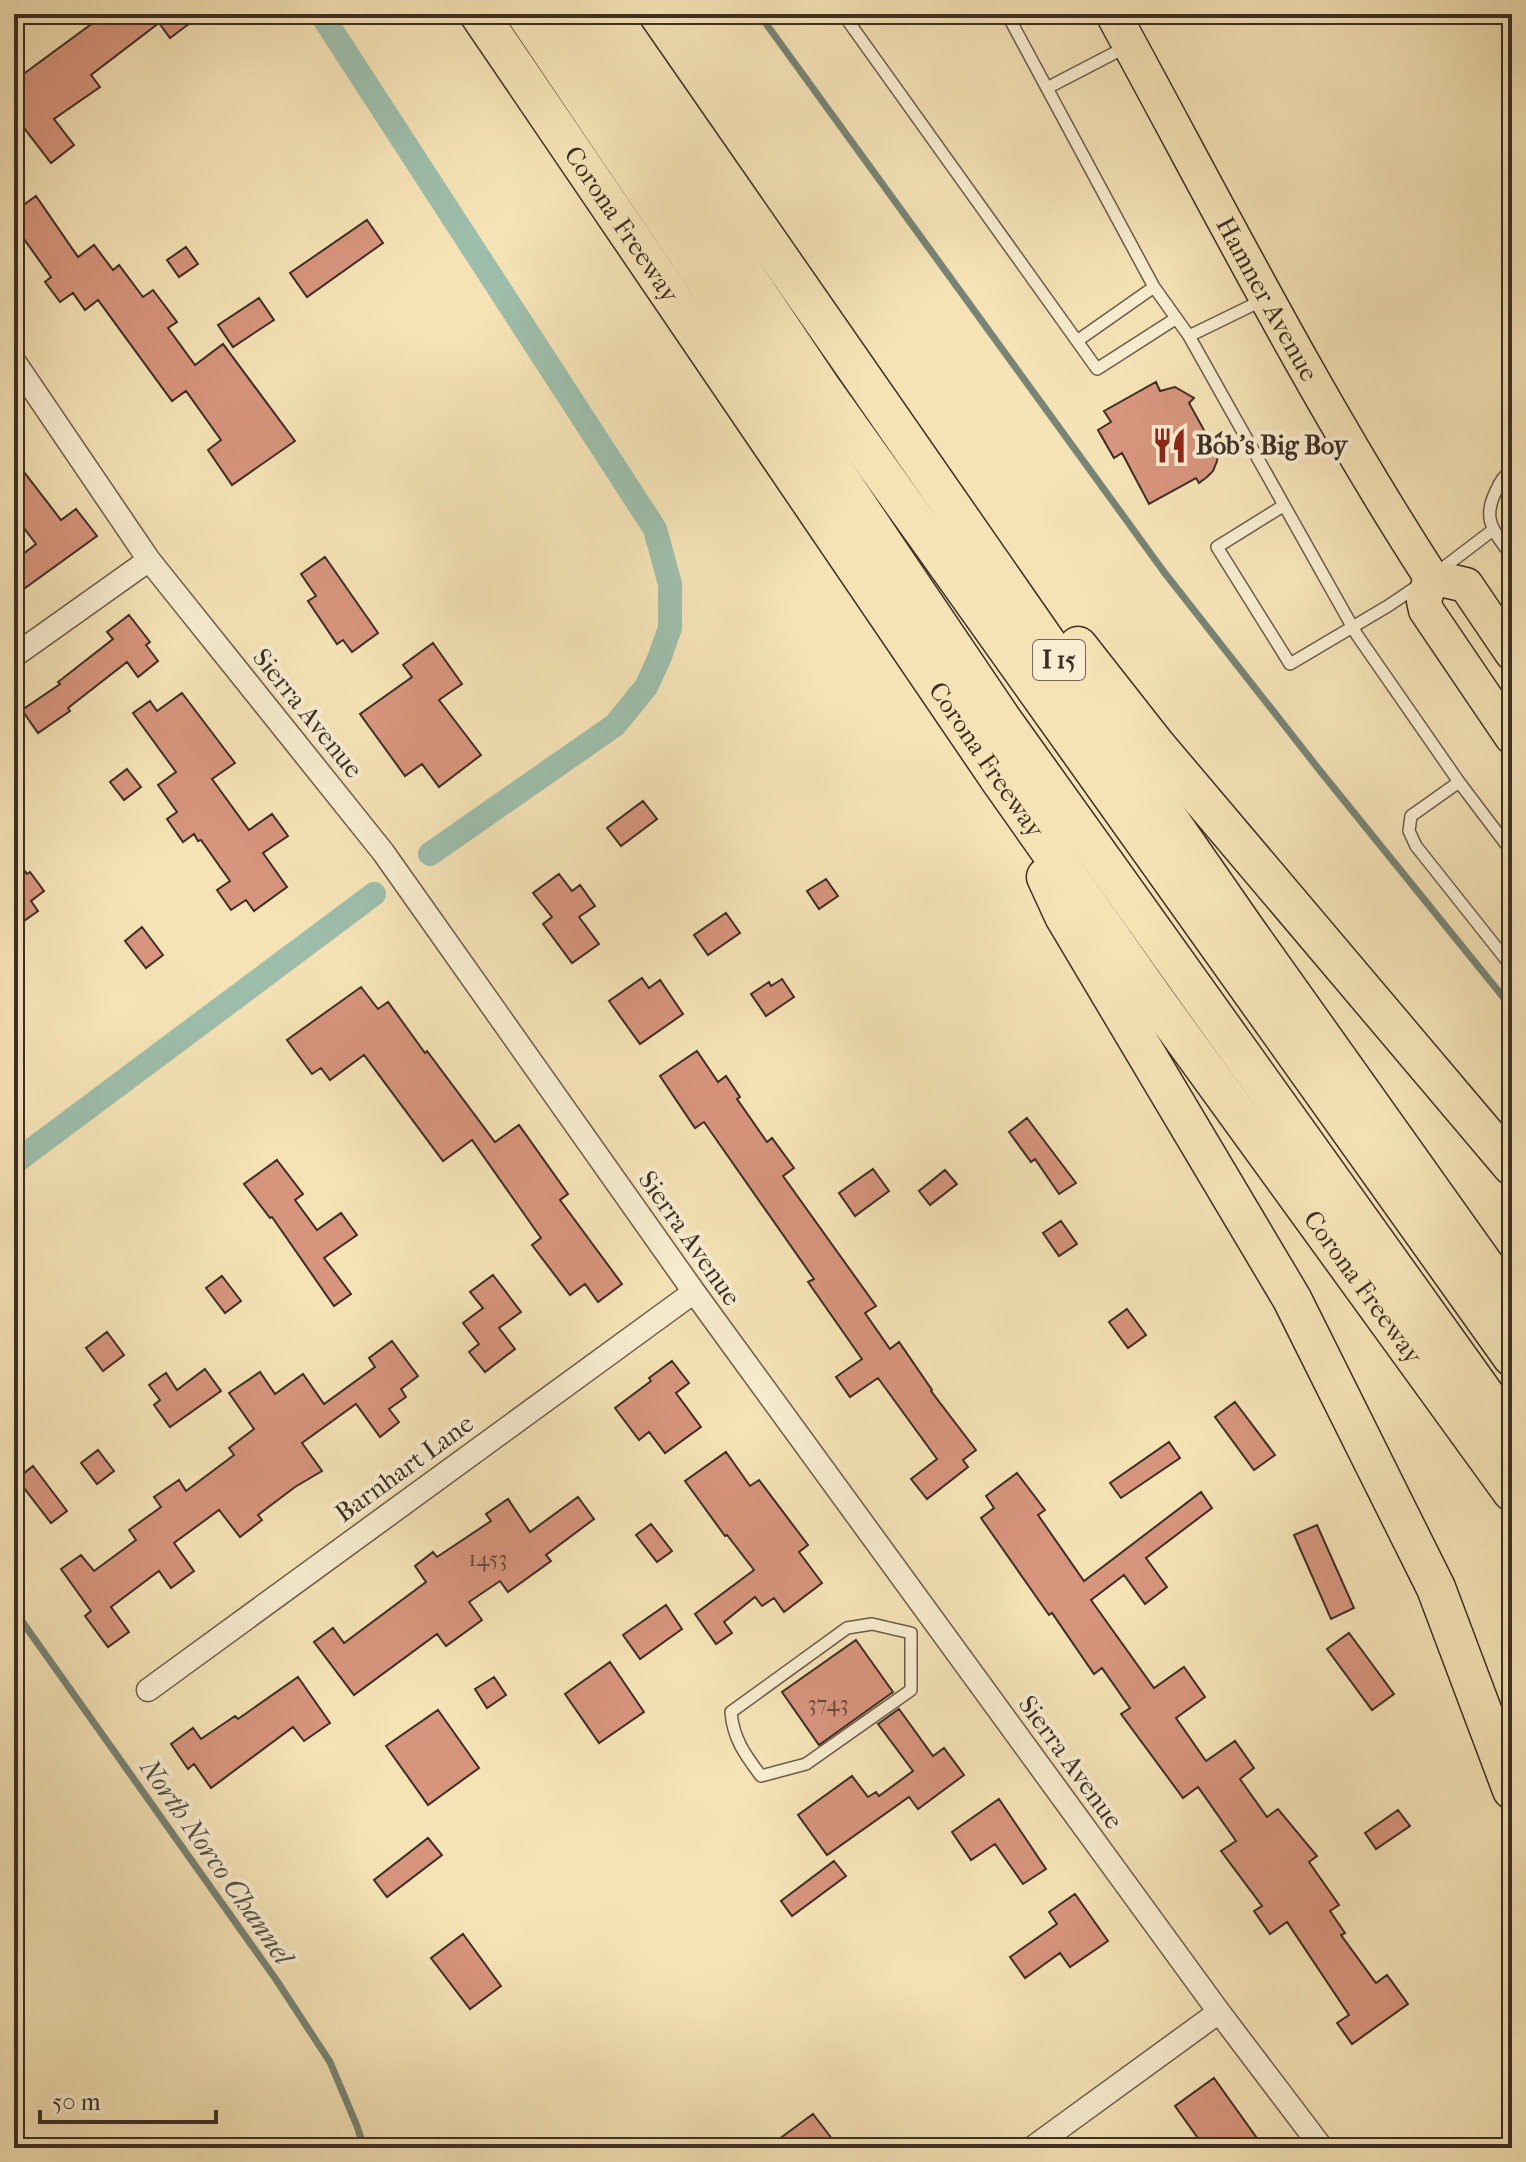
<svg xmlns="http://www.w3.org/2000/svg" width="1526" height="2162" font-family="'IM FELL French Canon',serif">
	<rect width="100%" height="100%" fill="#f5e3b6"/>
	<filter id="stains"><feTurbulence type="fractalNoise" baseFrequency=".0025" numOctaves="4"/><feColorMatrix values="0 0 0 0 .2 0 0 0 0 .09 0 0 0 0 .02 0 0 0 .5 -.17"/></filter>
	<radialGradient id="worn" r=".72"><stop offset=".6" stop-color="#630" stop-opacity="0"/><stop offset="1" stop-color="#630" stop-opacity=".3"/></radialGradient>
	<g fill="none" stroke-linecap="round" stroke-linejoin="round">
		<path stroke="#778476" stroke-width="7" d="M759 14 1164 572 1321 772 1512 1008
			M14 1610 277 1981 330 2062 357 2126 364 2148"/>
		<path stroke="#9dbeab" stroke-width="24" d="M321 14 655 529 670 584V628L659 659 646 687 615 725 430 854
			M14 1163 374 894"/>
	</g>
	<path fill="#d7957d" stroke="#3d2e26" stroke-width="2" d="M105 14H202L170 38 159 23 91 75 100 87 54 119 74 145 51 163 14 115V81Z
		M36 196 78 257 94 245 113 270 119 265 143 297 153 290 177 322 168 328 195 365 223 344 295 441 232 485 208 450 221 440 186 391 172 401 98 300 85 310 73 293 60 302 45 282 51 277 14 225V212Z
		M367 220 383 243 307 297 290 273Z
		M186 247 198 264 179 277 167 260Z
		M259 298 274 320 233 347 218 325Z
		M1156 382 1160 391 1175 387 1194 398 1189 403 1210 441 1221 433 1217 461 1213 471 1207 477 1199 483 1196 478 1149 504 1122 453 1114 458 1098 430 1111 422 1104 411Z
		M14 459 61 520 76 509 97 536 14 596V561L36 544 14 515Z
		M325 557 378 633 352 652 343 640 337 644 308 601 316 596 301 574Z
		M129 615 150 642 146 645 158 661 138 677 127 662 68 708 70 711 38 733 22 710 60 684 58 682 113 639 107 632Z
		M433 643 462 684 439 700 481 755 439 787 422 764 405 776 360 714 412 677 403 665Z
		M182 693 235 763 212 779 249 830 272 814 288 836 263 853 287 887 254 911 246 900 231 910 217 890 230 881 201 840 198 841 194 834 183 842 167 819 177 812 158 785 176 772 133 713 150 701 157 711Z
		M127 769 141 787 124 800 110 782Z
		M643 801 657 819 621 846 607 828Z
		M14 856 27 874 30 872 44 891 31 901 38 911 14 928Z
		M559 874 572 891 580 885 595 906 579 917 599 944 572 963 543 924 552 917 533 893Z
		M826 879 838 896 819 909 807 891Z
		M726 913 740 933 708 955 694 935Z
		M142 927 163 955 146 968 125 941Z
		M642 978 649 988 660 980 683 1014 640 1044 609 1001Z
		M782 979 794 997 766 1016 751 994 769 982 771 986Z
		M361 987 378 1009 388 1002 425 1053 427 1051 495 1142 519 1125 568 1194 560 1200 622 1284 598 1302 585 1284 570 1295 532 1245 541 1238 472 1140 443 1161 364 1055 330 1080 321 1068 312 1074 287 1040Z
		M697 1051 718 1082 726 1076 740 1097 737 1099 767 1142 772 1138 794 1168 783 1176 876 1306 865 1313 890 1349 899 1342 932 1390 931 1391 976 1450 963 1460 968 1467 927 1499 911 1479 937 1459 878 1378 850 1397 836 1377 862 1359 808 1282 814 1279 704 1122 695 1128 660 1076Z
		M1027 1118 1076 1183 1059 1194 1035 1159 1031 1162 1009 1132Z
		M277 1160 303 1194 295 1200 317 1230 341 1213 357 1235 324 1258 351 1294 334 1306 272 1217 270 1218 244 1184Z
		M873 1169 889 1191 855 1216 839 1193Z
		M945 1170 957 1184 930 1205 919 1191Z
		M1061 1221 1077 1244 1059 1256 1043 1233Z
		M493 1275 521 1312 499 1328 515 1349 485 1372 469 1352 479 1344 463 1323 483 1308 470 1292Z
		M222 1276 241 1301 225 1313 206 1288Z
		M1127 1309 1146 1335 1128 1348 1109 1322Z
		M107 1332 124 1355 103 1371 86 1348Z
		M392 1341 418 1376 401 1389 406 1397 389 1409 399 1422 380 1437 356 1404 302 1443 322 1471 295 1487 258 1515 262 1520 240 1537 219 1510 174 1543 194 1571 171 1588 159 1571 111 1607 129 1632 108 1647 85 1616 91 1611 61 1569 81 1555 94 1571 136 1540 129 1530 161 1507 154 1497 179 1480 186 1491 234 1455 229 1448 254 1429 229 1393 260 1372 275 1394 303 1374 324 1404 375 1367 369 1358Z
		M672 1361 689 1383 676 1393 701 1427 665 1453 649 1432 639 1440 615 1408 651 1381 649 1378Z
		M205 1369 221 1391 170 1427 154 1405 160 1400 149 1385 166 1373 177 1390Z
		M1235 1402 1275 1455 1254 1470 1215 1417Z
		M1169 1442 1180 1458 1121 1498 1110 1483Z
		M98 1450 114 1471 97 1484 81 1463Z
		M726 1452 750 1486 759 1480 808 1545 799 1552 822 1583 784 1612 774 1598 762 1606 755 1597 724 1622 732 1633 716 1644 695 1614 754 1570 727 1535 725 1536 685 1481Z
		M33 1466 67 1511 51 1523 17 1479Z
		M1017 1473 1045 1510 1038 1515 1084 1581 1201 1492 1212 1508 1146 1558 1167 1587 1145 1604 1124 1575 1091 1600 1154 1688 1184 1667 1205 1697 1176 1718 1206 1761 1235 1741 1254 1768 1240 1779 1267 1817 1278 1809 1317 1856 1309 1862 1339 1905 1330 1911 1345 1933 1341 1935 1376 1983 1387 1975 1408 2004 1352 2044 1337 2023 1349 2015 1287 1922 1270 1934 1254 1911 1262 1906 1221 1851 1236 1841 1198 1787 1183 1798 1121 1714 1130 1708 1102 1668 1094 1674 1052 1613 1049 1615 981 1518 994 1508 986 1496Z
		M578 1497 594 1519 546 1555 551 1561 508 1592 500 1581 469 1602 482 1620 446 1646 437 1634 354 1695 314 1642 333 1628 344 1643 426 1582 415 1566 433 1552 437 1557 491 1521 486 1514 508 1499 530 1532Z
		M651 1524 672 1551 657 1562 636 1535Z
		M1317 1525 1354 1608 1331 1619 1294 1535Z
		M666 1605 682 1629 640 1659 623 1635Z
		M1349 1633 1394 1694 1372 1710 1327 1649Z
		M856 1640 893 1692 819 1745 782 1692Z
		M610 1662 644 1712 599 1743 565 1694Z
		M298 1677 330 1723 304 1741 293 1727 211 1788 194 1764 188 1769 171 1744 193 1728 201 1739 235 1716 238 1719Z
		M494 1677 506 1695 487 1708 475 1689Z
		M899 1709 933 1756 944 1748 964 1775 918 1809 909 1797 827 1855 798 1815 852 1776 868 1797 876 1792 879 1796 913 1771 878 1724Z
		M438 1710 479 1768 428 1805 386 1746Z
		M999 1799 1046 1869 1023 1884 995 1844 971 1860 952 1832Z
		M1398 1810 1410 1826 1376 1849 1365 1833Z
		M428 1838 442 1855 387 1897 374 1880Z
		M834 1861 846 1876 792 1916 781 1901Z
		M1075 1894 1108 1941 1070 1967 1060 1953 1025 1978 1010 1957 1057 1924 1049 1912Z
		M463 1934 501 1986 470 2009 431 1958Z
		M1214 2078 1264 2148H1205L1175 2106Z
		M813 2114 839 2148H767Z"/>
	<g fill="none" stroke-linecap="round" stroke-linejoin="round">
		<defs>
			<path id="service" d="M843 14 1097 369 1175 319
				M1007 14 1154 287 1189 336
				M1047 88 1126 47
				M1263 300 1189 336 1357 635 1459 782 1512 852
				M1077 341 1154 287
				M1512 470C1504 476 1500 481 1496 491 1481 521 1495 532 1512 557
				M1283 506 1217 547 1290 664 1388 606 1422 583
				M1439 571 1493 530
				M1459 782 1411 816 1409 831 1416 846 1512 967
				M872 1624 911 1633V1690L806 1764 761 1776C746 1756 733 1739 731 1712L847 1628Z"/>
			<path id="minor" d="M14 361 149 560 383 852 694 1292 1219 2012 1322 2148
				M14 656 149 560
				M148 1690 694 1292
				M1032 2148 1219 2012"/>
			<g id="primary">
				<path id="s1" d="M1113 14C1216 203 1314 396 1431 577L1466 585 1512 653"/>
				<path d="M1431 577 1424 601 1426 610 1512 737"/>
			</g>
			<g id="motorway">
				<path id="s2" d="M479 14 1000 780 1153 997 1512 1492"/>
				<path d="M526 14 1001 718 1512 1433"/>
				<path d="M570 14 822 389 1512 1357"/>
				<path d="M610 14 1246 930 1512 1304"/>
				<path d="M1078 646 1155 744 1512 1166"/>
				<path d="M1046 877 1064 916 1292 1299 1436 1588 1512 1790"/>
			</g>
		</defs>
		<use href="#service" stroke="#6b5b4a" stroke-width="14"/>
		<use href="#minor" stroke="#6b5b4a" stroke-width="25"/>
		<use href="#primary" stroke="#3d2e26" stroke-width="37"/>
		<use href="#motorway" stroke="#3d2e26" stroke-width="41"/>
		<use href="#service" stroke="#f8edd0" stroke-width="11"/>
		<use href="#minor" stroke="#f8edd0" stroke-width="22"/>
		<use href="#primary" stroke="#f5e3b6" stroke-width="34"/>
		<use href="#motorway" stroke="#f5e3b6" stroke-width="38"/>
	</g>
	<defs>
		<symbol id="restaurant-bare" viewBox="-9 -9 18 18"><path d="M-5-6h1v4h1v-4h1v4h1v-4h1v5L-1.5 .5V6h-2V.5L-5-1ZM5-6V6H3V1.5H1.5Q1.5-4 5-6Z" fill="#8f2418" stroke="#f8edd0" stroke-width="2.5" paint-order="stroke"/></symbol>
	</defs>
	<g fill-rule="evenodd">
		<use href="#restaurant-bare" x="1144" y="420" width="51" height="51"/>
	</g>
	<g text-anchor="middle" stroke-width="8" stroke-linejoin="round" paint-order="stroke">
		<g font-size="22" fill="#64483c">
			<text x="488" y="1566">1453</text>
			<text x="828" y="1711">3743</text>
		</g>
		<rect fill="#f8edd0" stroke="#756759" stroke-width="2" x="1033" y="640" width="52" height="40" rx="6"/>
		<g font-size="24" font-weight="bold" fill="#3d2e26">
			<text x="1059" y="668">I 15</text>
		</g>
		<g font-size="26" fill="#3d2e26" stroke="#f8edd0">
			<text dy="9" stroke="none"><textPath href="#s2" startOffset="254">Corona Freeway</textPath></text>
			<text dy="9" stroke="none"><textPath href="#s1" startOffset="324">Hamner Avenue</textPath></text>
			<text transform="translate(308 713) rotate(51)" y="9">Sierra Avenue</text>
			<text dy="9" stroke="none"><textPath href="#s2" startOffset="902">Corona Freeway</textPath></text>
			<text transform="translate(690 1238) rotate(55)" y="9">Sierra Avenue</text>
			<text dy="9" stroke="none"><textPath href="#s2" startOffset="1550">Corona Freeway</textPath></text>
			<text transform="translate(404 1468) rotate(-36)" y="9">Barnhart Lane</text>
			<text transform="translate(1071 1762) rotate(54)" y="9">Sierra Avenue</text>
		</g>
		<g font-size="26" font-weight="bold" fill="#3d2e26" stroke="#f8edd0" text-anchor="start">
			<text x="1196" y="454">Bob's Big Boy</text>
		</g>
		<g font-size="28" font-style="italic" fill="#555247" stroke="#f8edd0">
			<text transform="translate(217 1861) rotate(55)" y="10">North Norco Channel</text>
		</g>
	</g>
	<rect width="1526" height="2162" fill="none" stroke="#f5e3b6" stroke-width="48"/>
	<rect x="16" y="16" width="1494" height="2130" fill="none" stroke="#3d2e26" stroke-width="4"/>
	<rect x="24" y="24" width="1478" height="2114" fill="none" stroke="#3d2e26" stroke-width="2"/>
	<path d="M40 2110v12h176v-12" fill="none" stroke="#3d2e26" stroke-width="4"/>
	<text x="52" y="2110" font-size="24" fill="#3d2e26" stroke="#f8edd0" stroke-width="6" paint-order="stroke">50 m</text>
	<rect width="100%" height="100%" filter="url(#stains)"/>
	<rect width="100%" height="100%" fill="url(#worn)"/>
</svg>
